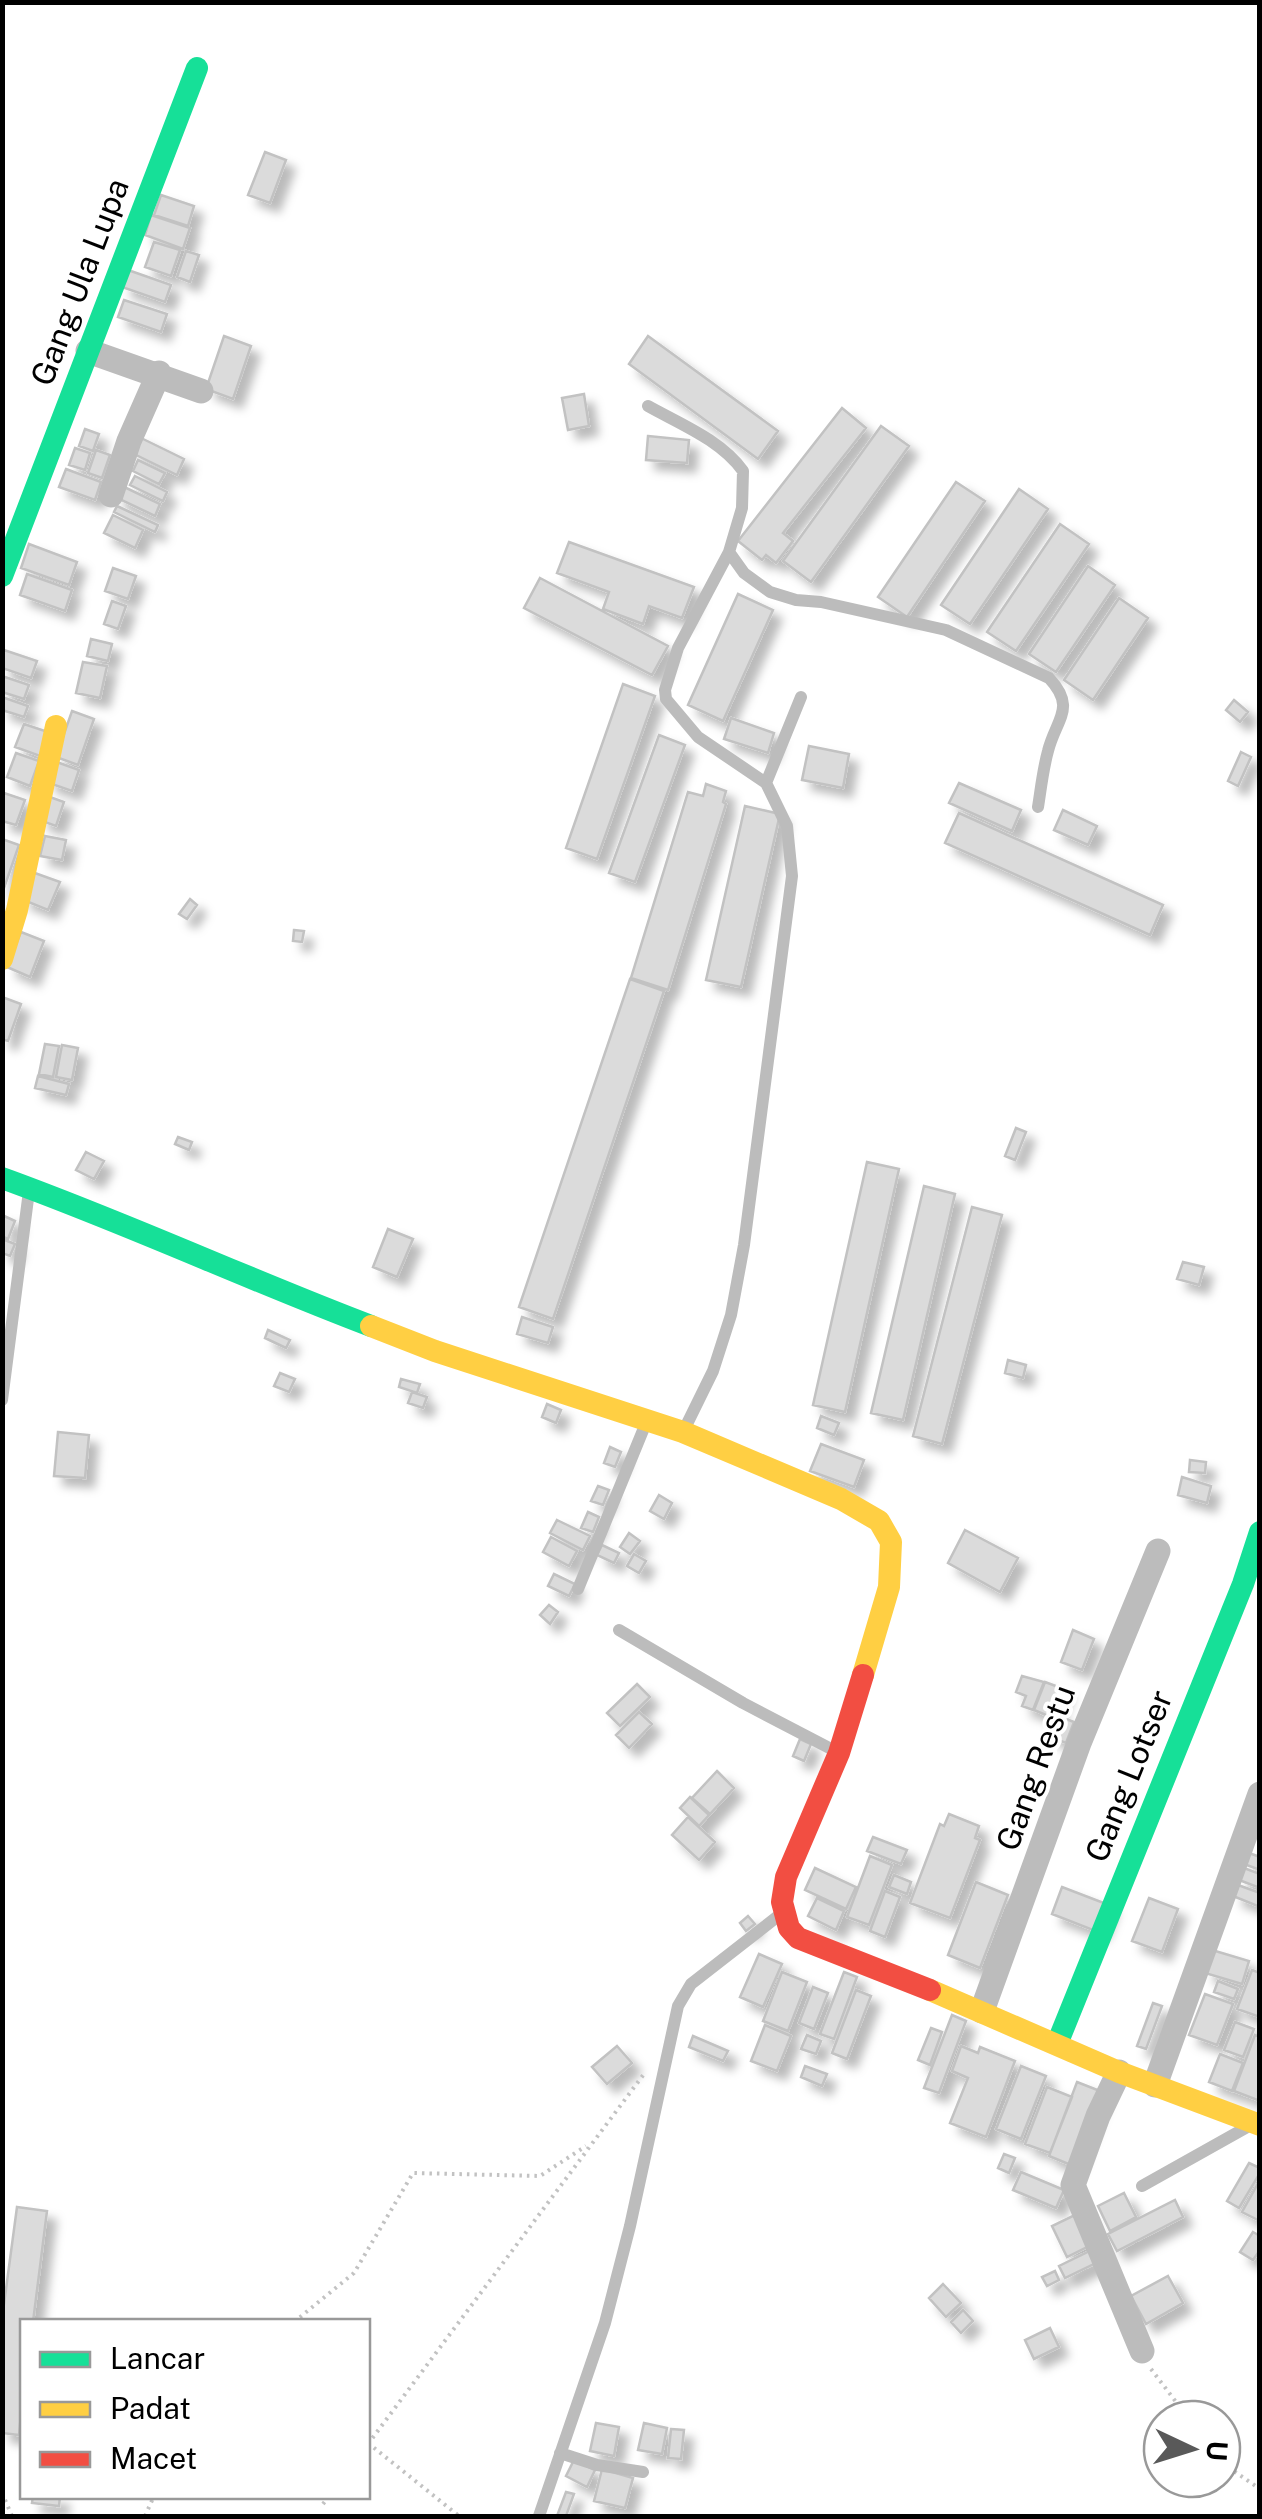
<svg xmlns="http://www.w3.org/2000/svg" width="1262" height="2519" font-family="'Public Sans',sans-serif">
	<defs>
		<filter id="shadow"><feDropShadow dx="9" dy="9" stdDeviation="5" flood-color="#0004"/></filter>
	</defs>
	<rect width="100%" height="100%" fill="#fff"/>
	<path fill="#dbdbdb" stroke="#c2c2c2" stroke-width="2.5" filter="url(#shadow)" d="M265 152 286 160 270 203 248 195Z
		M161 195 194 206 188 226 154 215Z
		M151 215 190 228 183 249 145 235Z
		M154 242 180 250 171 276 145 267Z
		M186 251 199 255 190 282 177 277Z
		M128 270 171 285 165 302 122 287Z
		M124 300 167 314 161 332 118 317Z
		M224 336 251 346 233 399 206 389Z
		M648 336 778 431 758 459 629 364Z
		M584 394 589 426 568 430 562 398Z
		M842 408 866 428 783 533 793 541 776 563 766 555 762 560 738 541Z
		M881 426 909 446 811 582 783 561Z
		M85 429 99 434 93 451 79 446Z
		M137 436 184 459 177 475 130 452Z
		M648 436 689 440 687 463 646 460Z
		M75 448 90 453 85 470 69 465Z
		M96 450 110 455 102 478 88 473Z
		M138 460 165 473 159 484 133 471Z
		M66 469 101 482 95 500 59 487Z
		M135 476 167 492 163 501 130 485Z
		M956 482 985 501 907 617 878 597Z
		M120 485 160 504 155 516 115 497Z
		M1019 489 1048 509 970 624 941 605Z
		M117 506 158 525 155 532 114 512Z
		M113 515 143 530 135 548 104 533Z
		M1060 524 1089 544 1016 651 987 632Z
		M569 542 694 587 682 618 649 606 643 624 603 609 609 592 557 573Z
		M29 544 77 562 69 585 21 568Z
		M1088 566 1115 585 1056 672 1029 654Z
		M113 568 136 576 128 599 105 591Z
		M27 574 72 590 65 611 20 595Z
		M540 578 668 646 652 675 524 608Z
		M738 594 773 610 723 721 688 705Z
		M1119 598 1148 618 1093 700 1064 680Z
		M112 601 126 606 118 629 104 624Z
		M91 639 112 644 108 661 87 656Z
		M4 650 37 661 31 678 2 668Z
		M83 662 107 666 100 698 76 693Z
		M2 676 29 685 24 699 2 692Z
		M623 684 655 696 597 859 566 848Z
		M2 697 28 706 24 717 2 710Z
		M1234 700 1248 712 1240 722 1226 710Z
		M72 711 94 719 78 765 56 757Z
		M731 718 774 733 768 753 724 739Z
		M24 724 48 732 40 756 15 747Z
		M659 735 685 745 635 882 609 873Z
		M809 746 849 754 843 788 802 780Z
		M1241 752 1251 757 1238 786 1228 781Z
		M16 753 39 761 30 786 7 777Z
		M54 761 79 770 72 791 46 782Z
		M959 783 1021 810 1012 831 949 803Z
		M706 784 726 791 723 802 726 804 668 990 631 978 688 792 703 796Z
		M4 793 25 800 16 825 2 821Z
		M47 796 64 802 56 826 39 820Z
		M745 806 780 814 741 987 706 980Z
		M1063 810 1097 826 1088 845 1054 830Z
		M959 813 1163 905 1150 935 945 843Z
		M45 836 66 840 62 860 40 856Z
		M2 839 19 845 3 891 2 890Z
		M32 872 60 882 48 910 21 899Z
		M190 899 197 905 187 919 179 914Z
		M294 930 304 931 302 942 293 941Z
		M21 932 44 941 30 977 7 967Z
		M630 979 664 991 553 1319 519 1307Z
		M2 997 21 1004 8 1041 2 1039Z
		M45 1044 59 1046 53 1077 39 1074Z
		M62 1045 78 1048 72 1080 56 1077Z
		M38 1076 69 1084 66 1095 35 1088Z
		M1016 1128 1026 1132 1015 1160 1005 1156Z
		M178 1137 192 1142 189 1150 175 1144Z
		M86 1152 104 1161 94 1179 76 1170Z
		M867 1162 899 1169 845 1412 813 1405Z
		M924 1186 955 1194 903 1420 871 1413Z
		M972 1207 1002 1215 942 1444 913 1436Z
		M2 1215 15 1221 8 1239 2 1236Z
		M388 1229 413 1239 397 1277 373 1267Z
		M2 1239 15 1244 10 1256 2 1253Z
		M1183 1262 1204 1267 1199 1285 1177 1279Z
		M522 1317 553 1327 548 1343 517 1334Z
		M268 1330 290 1340 286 1348 265 1338Z
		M1008 1360 1026 1365 1023 1378 1005 1373Z
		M280 1373 295 1379 289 1392 274 1386Z
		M401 1379 420 1384 417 1393 399 1387Z
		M412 1392 427 1397 423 1408 408 1403Z
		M547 1404 561 1410 556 1423 542 1417Z
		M821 1416 839 1423 834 1435 817 1428Z
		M58 1432 89 1435 85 1478 54 1476Z
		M821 1444 864 1460 854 1487 810 1471Z
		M610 1447 621 1452 615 1467 604 1463Z
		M1190 1460 1206 1462 1205 1473 1189 1472Z
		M1182 1477 1211 1486 1207 1503 1178 1495Z
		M598 1486 609 1490 603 1505 591 1501Z
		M659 1495 672 1503 664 1519 650 1511Z
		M588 1512 599 1517 593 1532 581 1528Z
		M557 1520 590 1536 583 1550 550 1533Z
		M965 1530 1018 1558 1000 1592 948 1563Z
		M629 1533 640 1541 630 1554 620 1547Z
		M551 1537 577 1551 569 1566 543 1552Z
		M602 1545 619 1553 614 1563 597 1555Z
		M634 1554 646 1561 639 1573 627 1566Z
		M554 1574 575 1584 569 1596 548 1586Z
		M549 1605 558 1612 550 1624 540 1615Z
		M1073 1630 1094 1639 1082 1670 1061 1662Z
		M1022 1676 1044 1682 1033 1710 1022 1706 1026 1696 1016 1692Z
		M1045 1682 1064 1689 1053 1718 1034 1710Z
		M637 1684 650 1697 620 1726 607 1713Z
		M639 1712 652 1724 629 1748 616 1735Z
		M1056 1715 1074 1722 1066 1743 1048 1736Z
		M800 1739 811 1744 804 1761 793 1756Z
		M717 1771 734 1788 710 1814 692 1798Z
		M690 1797 709 1815 699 1826 680 1808Z
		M949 1814 979 1826 975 1838 980 1840 950 1918 910 1903 940 1824 944 1826Z
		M688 1817 715 1842 699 1860 672 1835Z
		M873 1837 907 1850 901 1864 867 1851Z
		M1249 1853 1260 1857V1870L1244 1864Z
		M870 1856 892 1865 869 1925 847 1917Z
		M815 1868 856 1887 846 1909 805 1890Z
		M1244 1868 1260 1874V1888L1239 1880Z
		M894 1875 911 1882 907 1894 889 1887Z
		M976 1882 1008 1895 980 1968 948 1955Z
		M1238 1885 1260 1893V1907L1233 1896Z
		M1062 1887 1109 1905 1098 1932 1052 1914Z
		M885 1891 900 1897 885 1937 870 1931Z
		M817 1898 844 1911 836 1930 808 1916Z
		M1149 1898 1178 1909 1162 1952 1132 1941Z
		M748 1916 755 1924 746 1931 740 1923Z
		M1212 1950 1249 1961 1242 1984 1205 1973Z
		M759 1954 782 1964 763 2007 740 1997Z
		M1252 1970 1260 1973V2017L1237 2009Z
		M782 1972 807 1982 788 2031 763 2021Z
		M844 1972 857 1977 834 2039 820 2034Z
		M1218 1981 1238 1989 1234 1999 1214 1992Z
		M813 1987 828 1993 814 2029 799 2023Z
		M856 1990 871 1996 847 2059 832 2053Z
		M1205 1994 1233 2004 1217 2045 1189 2035Z
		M1153 2003 1162 2006 1146 2049 1137 2046Z
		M952 2015 966 2021 939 2093 924 2088Z
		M1235 2022 1254 2029 1243 2057 1224 2050Z
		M765 2025 791 2036 777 2071 751 2061Z
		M931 2028 942 2032 930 2065 918 2060Z
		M807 2035 821 2041 816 2054 801 2049Z
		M1255 2035 1260 2037V2101L1234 2091Z
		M693 2036 728 2051 723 2061 689 2047Z
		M617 2046 632 2063 607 2084 592 2067Z
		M961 2046 978 2053 980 2047 1015 2061 986 2137 950 2123 968 2078 952 2071Z
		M1220 2054 1243 2063 1232 2091 1209 2082Z
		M805 2066 827 2074 822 2086 801 2077Z
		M1021 2066 1046 2076 1021 2139 996 2129Z
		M1077 2082 1100 2091 1071 2165 1049 2156Z
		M1047 2087 1072 2097 1050 2153 1025 2144Z
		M1004 2154 1015 2158 1009 2173 998 2168Z
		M1249 2163 1260 2168V2173L1239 2208 1227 2201Z
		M1021 2172 1064 2190 1056 2208 1013 2190Z
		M1260 2180V2221L1242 2212Z
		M1124 2193 1136 2217 1110 2231 1098 2206Z
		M1175 2200 1183 2217 1117 2251 1108 2234Z
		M17 2207 47 2211 33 2322H22V2404L19 2435 2 2433V2319Z
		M1081 2212 1095 2243 1067 2257 1052 2226Z
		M1253 2232 1260 2236V2250L1253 2260 1240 2252Z
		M1098 2247 1104 2259 1065 2278 1059 2266Z
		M1055 2271 1059 2280 1047 2286 1042 2277Z
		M1168 2276 1183 2303 1146 2324 1131 2296Z
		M943 2284 961 2303 946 2317 929 2298Z
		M963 2310 973 2321 961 2333 951 2322Z
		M1050 2328 1059 2347 1034 2359 1025 2340Z
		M596 2423 619 2427 614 2456 590 2451Z
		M644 2423 667 2428 662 2454 638 2450Z
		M671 2429 684 2430 681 2459 668 2458Z
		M574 2460 595 2470 587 2487 566 2476Z
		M602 2469 633 2478 625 2508 594 2501Z
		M566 2492 574 2494 566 2516H557Z
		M33 2496H60L59 2506 32 2503Z"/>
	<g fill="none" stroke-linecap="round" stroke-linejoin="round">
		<path stroke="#c2c2c2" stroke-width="4" stroke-dasharray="2.5 5" stroke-linecap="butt" d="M294 2322 354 2273 413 2173 540 2176 586 2146
			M1151 2369 1189 2419
			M368 2443 459 2516
			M368 2444 644 2074
			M1222 2463 1260 2489
			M2 2493 12 2516
			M323 2504 329 2496
			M145 2516 154 2496"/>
		<path stroke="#bcbcbc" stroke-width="12" d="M648 406C680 424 721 440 743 471L742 508 729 552 678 648 665 690 666 699 698 737 766 783 787 826 792 876 744 1245 731 1315 713 1371 684 1430
			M729 552 744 573 770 592 796 600 821 602 946 630 1049 678C1077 708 1056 719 1048 751 1043 769 1041 788 1038 807
			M766 783 801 697
			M2 1400 29 1191
			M578 1589 646 1423
			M619 1630 743 1703 837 1752
			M1142 2186 1249 2126
			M560 2453 597 2465 643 2472
			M539 2516 605 2323 630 2226 678 2006 691 1984 782 1913"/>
		<path stroke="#bcbcbc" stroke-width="25" d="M88 351 201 391
			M111 495 129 441 159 373
			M982 2011 1079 1743 1158 1551
			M1119 2072 1098 2116 1073 2185 1142 2351
			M1155 2085 1260 1794"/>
		<path stroke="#16e098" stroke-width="22" d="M2 576 197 68
			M2 1178C127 1223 247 1279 371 1326
			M1057 2044 1243 1584 1260 1532"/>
		<path stroke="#ffcf43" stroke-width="22" d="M2 959 17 910 56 726
			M371 1326 435 1351 683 1432 841 1499 879 1521 891 1542 889 1587 863 1675
			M930 1990 1119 2072 1260 2125"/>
		<path stroke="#f24e42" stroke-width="22" d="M863 1675 839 1753 786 1877 782 1902 789 1928 798 1938 930 1990"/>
	</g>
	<g text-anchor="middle" stroke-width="8" stroke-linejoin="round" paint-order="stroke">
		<g font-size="32" fill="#000" stroke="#fff">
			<text transform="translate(80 282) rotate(-69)" y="11">Gang Ula Lupa</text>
			<text transform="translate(1036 1768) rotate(-70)" y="11">Gang Restu</text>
			<text transform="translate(1129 1776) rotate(-68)" y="11">Gang Lotser</text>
		</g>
	</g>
	<rect width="1262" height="2519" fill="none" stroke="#000000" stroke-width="10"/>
	<rect x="20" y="2319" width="350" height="180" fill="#ffffff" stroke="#999999" stroke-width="2.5"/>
	<rect x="40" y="2352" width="50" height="15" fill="#16e098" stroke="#999999" stroke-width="2.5"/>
	<text x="110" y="2369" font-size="30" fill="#000000">Lancar</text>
	<rect x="40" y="2402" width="50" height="15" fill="#ffcf43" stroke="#999999" stroke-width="2.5"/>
	<text x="110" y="2419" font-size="30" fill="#000000">Padat</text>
	<rect x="40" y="2452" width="50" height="15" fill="#f24e42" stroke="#999999" stroke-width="2.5"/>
	<text x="110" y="2469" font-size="30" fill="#000000">Macet</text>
	<g transform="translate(1192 2449) rotate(94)"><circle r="48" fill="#ffffff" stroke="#999999" stroke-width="2.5"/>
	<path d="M0-8L18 38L0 25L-18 38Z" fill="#595959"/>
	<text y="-15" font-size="28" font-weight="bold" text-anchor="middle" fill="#000000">U</text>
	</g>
</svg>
